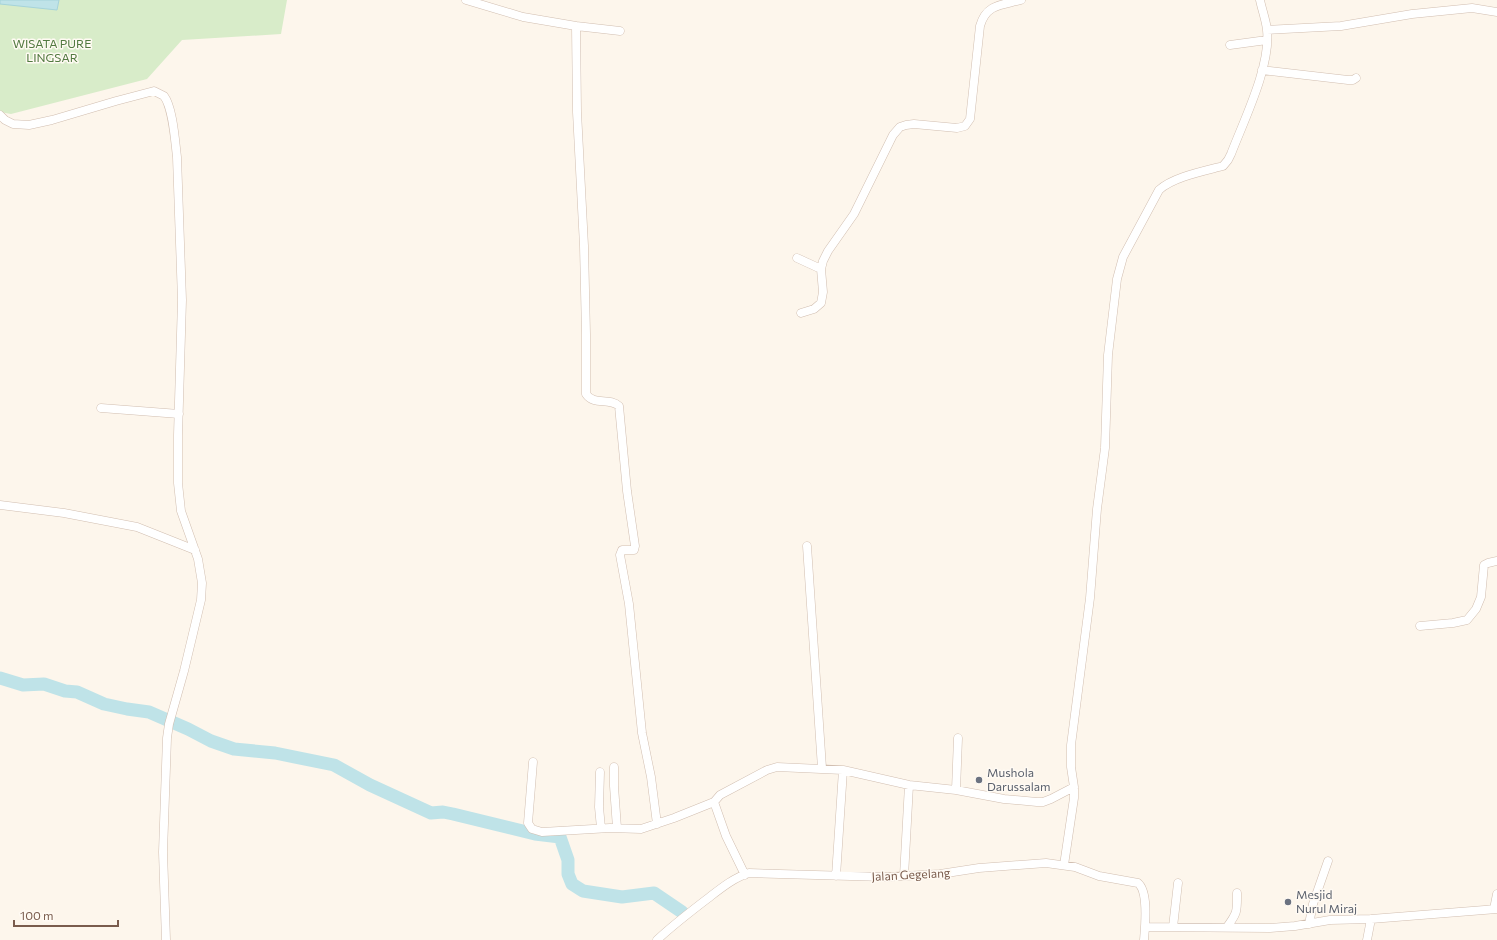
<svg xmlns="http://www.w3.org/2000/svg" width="1497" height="940" font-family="Commissioner,sans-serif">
	<rect width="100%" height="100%" fill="#fdf6ec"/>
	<path fill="#d8ecc9" d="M0 0H287L281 34 182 40 147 79 11 114 0 112Z"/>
	<path fill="#bfe3e8" stroke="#a5d3da" d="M0 0H59L57 10 0 4Z"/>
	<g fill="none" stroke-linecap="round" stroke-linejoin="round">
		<path stroke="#bfe3e8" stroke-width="13" d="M0 678 23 685 44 684 65 691 77 692 104 704 127 709 149 712 188 729 211 741 234 749 275 753 334 765 370 785 431 813 443 812 453 814 535 834 560 837 568 860V874L572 884 583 891 622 897 654 893 682 912"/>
		<defs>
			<path id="minor" d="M466 0 523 17 576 26 577 112 584 246 586 334V394C594 406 609 397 619 406L627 491 635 546 634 550H622L620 555 629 604 642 733 651 777 657 824
				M576 26 620 31
				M1267 30 1341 26 1412 14 1472 8 1497 12
				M1230 45 1267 40
				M1262 70 1348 80H1353L1356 78
				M0 115 5 120 13 124 29 125 52 120 116 101 154 91 164 96C173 108 175 141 177 157L182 300 178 435V483L181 511 198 559 202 583 201 600 184 671 169 724 167 738 163 852 166 940
				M797 258 821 269
				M801 313 814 309 821 303 823 292 821 269 823 261 828 251 854 214 893 135 900 127 906 125 914 124 957 128 965 126 970 119 980 26C986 4 1002 5 1021 0
				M101 408 179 414
				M0 505 64 513 137 527 195 550
				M807 546 822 768
				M1420 626 1453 623 1467 620 1476 609 1481 597 1484 565 1488 563 1497 561
				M533 762 528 823 532 829 542 832 610 828 641 829 674 818 714 802 720 795 767 770 777 767 843 770 909 785 956 790 1004 799 1037 802H1043L1051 799 1074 787
				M614 767V786L617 828
				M600 772 599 807 601 828
				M956 790 958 738
				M714 802 726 836 745 875
				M1064 865 1074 798V787L1071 767V745L1090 598 1097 509 1105 448 1108 355 1117 279 1123 257 1159 190C1173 177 1204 171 1223 166L1228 160 1231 154C1244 120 1271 66 1267 30 1266 20 1262 10 1260 0
				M836 876 843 770
				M904 876 909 785
				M1494 909 1497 894
				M1309 924 1313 904 1328 861
				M1145 927 1270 928 1295 926 1330 920 1371 919 1497 909
				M1173 927 1178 883
				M1227 927C1238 912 1237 911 1237 893
				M657 940C673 925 690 912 707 899 720 889 733 878 749 873L886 877 940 874 979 868 1046 863 1075 867 1099 876 1138 883C1149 892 1145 927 1144 940
				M1367 940 1371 919"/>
		</defs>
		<use href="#minor" stroke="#d1beb0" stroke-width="9"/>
		<use href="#minor" stroke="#fff" stroke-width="8"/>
	</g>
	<g fill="#6b7280" stroke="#fffaf3" stroke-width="1.5">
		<circle cx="979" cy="780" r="4"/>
		<circle cx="1288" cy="902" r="4"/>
	</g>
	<g text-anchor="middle" stroke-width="3" stroke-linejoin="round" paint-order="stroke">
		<g font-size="12" fill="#537a41" stroke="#fffaf3">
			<text x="52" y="48">WISATA PURE<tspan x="52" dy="14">LINGSAR</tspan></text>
		</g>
		<g font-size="12" fill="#5b616d" stroke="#fffaf3" text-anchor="start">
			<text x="987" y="777">Mushola<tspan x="987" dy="14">Darussalam</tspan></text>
			<text x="1296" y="899">Mesjid<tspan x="1296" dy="14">Nurul Miraj</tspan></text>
		</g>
		<g font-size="12" fill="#7a5c4d" stroke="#fffaf3">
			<text transform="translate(911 875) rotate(-3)" y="4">Jalan Gegelang</text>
		</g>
	</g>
	<path d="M14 920v6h104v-6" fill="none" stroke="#7a5c4d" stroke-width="2"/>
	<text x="20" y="920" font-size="12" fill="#7a5c4d" stroke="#fffaf3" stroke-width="3" paint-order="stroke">100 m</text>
</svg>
